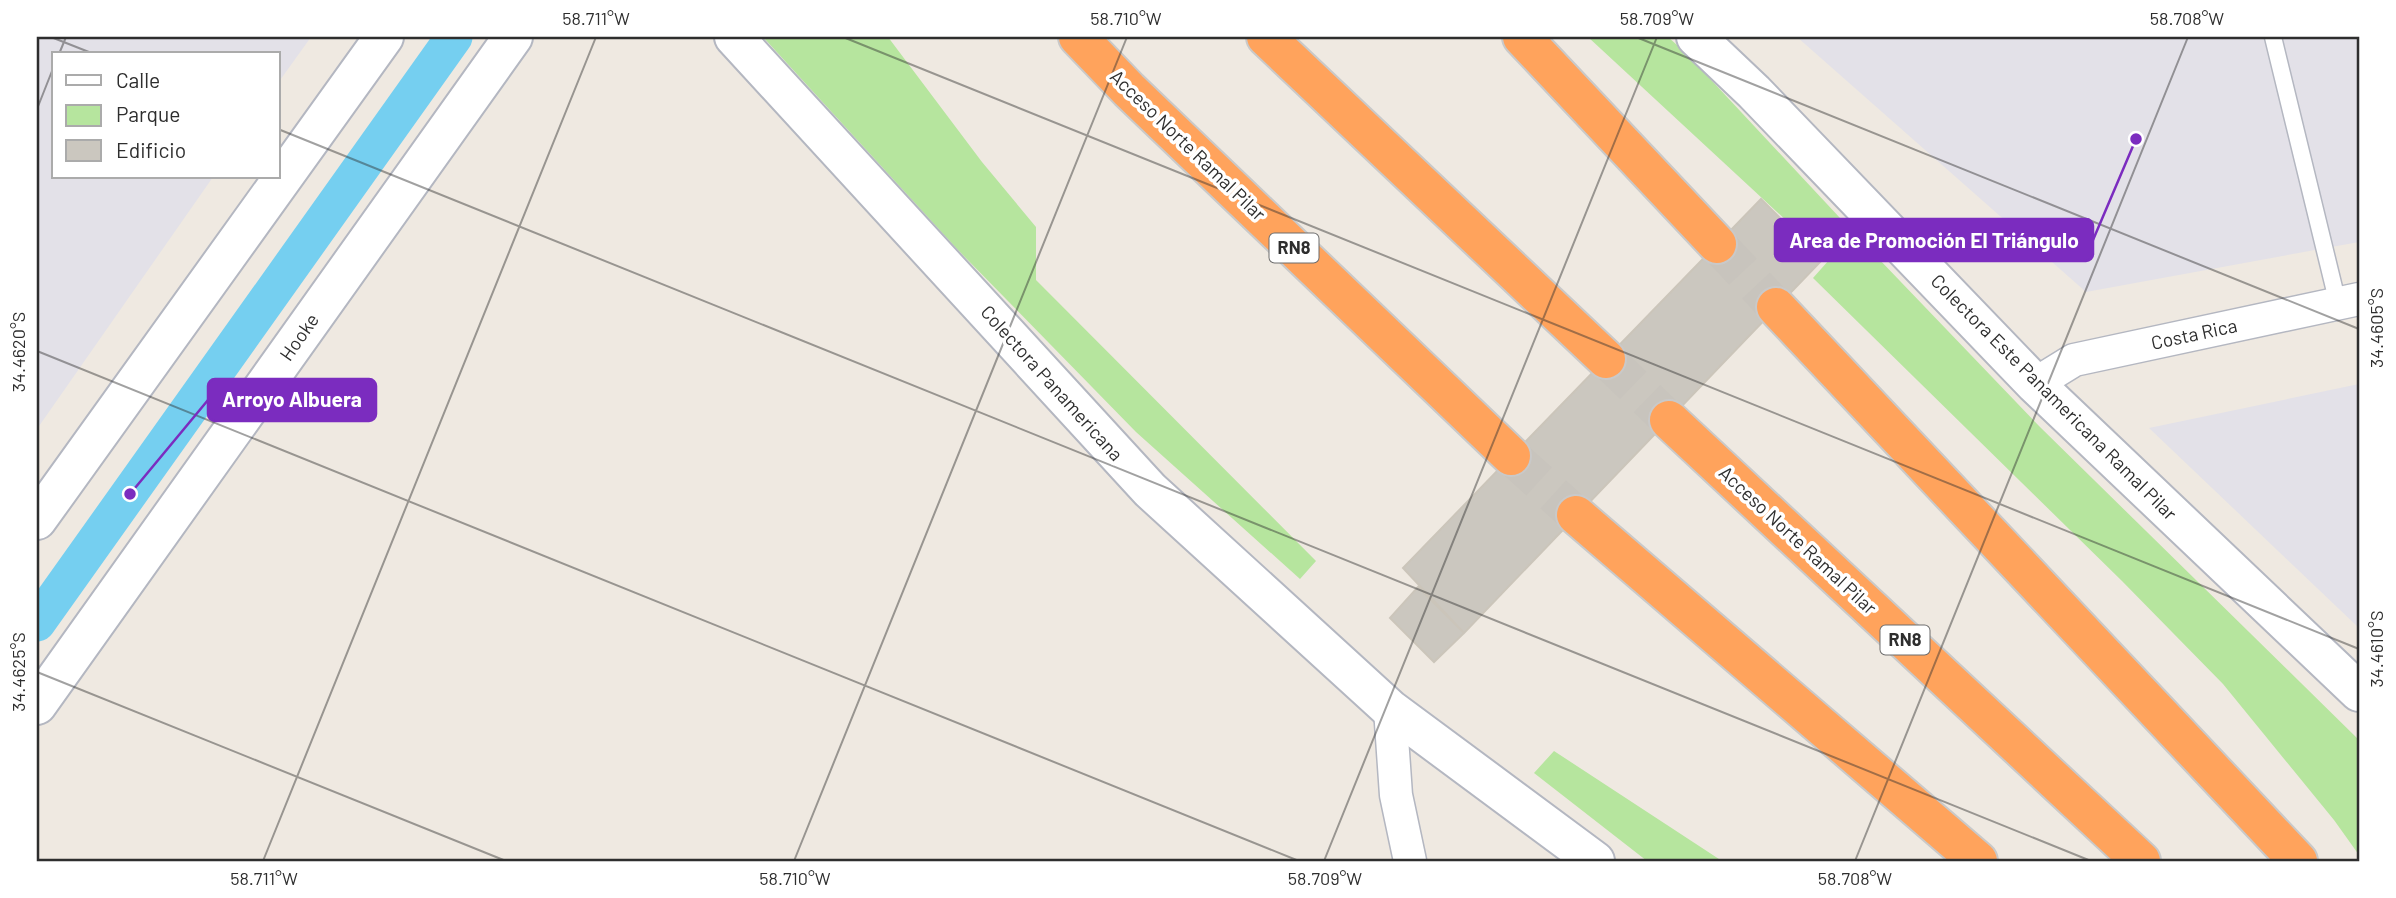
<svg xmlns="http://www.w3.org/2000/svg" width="2396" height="898" font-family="Barlow,sans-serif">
	<rect width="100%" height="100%" fill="#efe9e1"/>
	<path fill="#e3e1e8" d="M37 37H311L278 83V54H54V177H213L37 429Z
		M1797 37H2359V242L2086 292Z
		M2359 384V628L2149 428Z"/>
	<path fill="#b6e59e" d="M763 37H888L982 162 1036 227V280L1316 561 1300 579 1136 432 957 249Z
		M1588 37H1668L1686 53 1854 233 2040 427 2359 740V855L2334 820 2223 684 2122 581 1813 278 1829 260Z
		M1554 751 1722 861H1647L1534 773Z"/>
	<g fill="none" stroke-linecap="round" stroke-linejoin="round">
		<path stroke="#75cff0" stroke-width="37" d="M37 623 454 37"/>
	</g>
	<path fill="#cbc7bf" stroke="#cbc5ba" stroke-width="2" d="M1761 199 1822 260 1464 633 1403 568Z
		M1418 587 1464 633 1434 662 1390 618Z"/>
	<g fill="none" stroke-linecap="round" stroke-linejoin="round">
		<path stroke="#c8c4bd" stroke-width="38" stroke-dasharray="38 19" stroke-linecap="butt" d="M1717 244 1776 307
			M1606 359 1669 420
			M1511 456 1576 515"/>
		<defs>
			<path id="lane" d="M2273 37 2338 304"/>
			<path id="street" d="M2035 384 2074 360 2359 299
				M1390 709 1396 795 1410 861"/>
			<path id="secondary" d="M734 37 1150 490 1390 709 1595 861
				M1696 37 1754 92 2035 384 2359 692
				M37 520 384 37
				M37 705 513 37"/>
			<path id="highway" d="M1078 37 1129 90 1511 456
				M1266 37 1606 359
				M1522 37 1717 244
				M1776 307 2298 861
				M1669 420 2141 861
				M1576 515 1978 861"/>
		</defs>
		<use href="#lane" stroke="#b4b7c1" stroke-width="19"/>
		<use href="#street" stroke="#b4b7c1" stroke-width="35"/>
		<use href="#secondary" stroke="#b4b7c1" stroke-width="42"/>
		<use href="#highway" stroke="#c9c9c9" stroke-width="42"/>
		<use href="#lane" stroke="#fff" stroke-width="16"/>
		<use href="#street" stroke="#fff" stroke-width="32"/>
		<use href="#secondary" stroke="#fff" stroke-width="38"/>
		<use href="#highway" stroke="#ffa35c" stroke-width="38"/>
	</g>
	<path fill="none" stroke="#2e2e2e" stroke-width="2" stroke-opacity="0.45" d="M51 37 94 54M843 37 2359 649M1636 37 2359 329M59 54 66 37M37 109 54 66M278 129 2091 861M37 351 1299 861M37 672 506 861M263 861 596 37M794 861 1127 37M1324 861 1657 37M1855 861 2188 37"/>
	<g text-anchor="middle" stroke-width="7" stroke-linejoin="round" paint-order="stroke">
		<g fill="#fff" stroke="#6d6d6d" stroke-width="2">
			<rect x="1269.5" y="233.5" width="49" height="29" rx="5"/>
			<rect x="1880.5" y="625.5" width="49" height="29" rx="5"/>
		</g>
		<g font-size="18" font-weight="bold" fill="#2e2e2e">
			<text x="1294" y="254">RN8</text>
			<text x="1905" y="646">RN8</text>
		</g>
		<g font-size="19" fill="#2e2e2e" stroke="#fff">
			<text transform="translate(1188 145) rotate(44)" y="7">Acceso Norte Ramal Pilar</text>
			<text transform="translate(2194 334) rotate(-12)" y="7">Costa Rica</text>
			<text transform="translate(299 337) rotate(-55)" y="7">Hooke</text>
			<text transform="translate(1052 383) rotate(48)" y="7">Colectora Panamericana</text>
			<text transform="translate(2054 397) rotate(45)" y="7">Colectora Este Panamericana Ramal Pilar</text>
			<text transform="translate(1798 540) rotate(43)" y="7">Acceso Norte Ramal Pilar</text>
		</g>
	</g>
	<path fill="none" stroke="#7b2cbf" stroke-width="2.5" d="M2136 139L2093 240M130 494L208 400"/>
	<g fill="#7b2cbf" stroke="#fff" stroke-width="2.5">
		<circle cx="2136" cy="139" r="7"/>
		<circle cx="130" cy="494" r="7"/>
	</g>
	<g fill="#7b2cbf" stroke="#7b2cbf" stroke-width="2.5">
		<rect x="1775" y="219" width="318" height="42" rx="7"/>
		<rect x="208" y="379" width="168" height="42" rx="7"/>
	</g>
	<g font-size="21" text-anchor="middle" font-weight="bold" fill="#fff">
		<text x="1934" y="248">Area de Promoción El Triángulo</text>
		<text x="292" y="407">Arroyo Albuera</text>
	</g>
	<rect width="2396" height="898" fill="none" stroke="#ffffff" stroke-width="77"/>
	<rect x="52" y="52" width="228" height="126" fill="#ffffff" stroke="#ababab" stroke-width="2"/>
	<rect x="66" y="75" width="35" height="10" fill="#ffffff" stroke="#ababab" stroke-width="2"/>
	<text x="116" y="88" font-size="21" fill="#2e2e2e">Calle</text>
	<rect x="66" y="105" width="35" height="21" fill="#b6e59e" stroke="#ababab" stroke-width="2"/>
	<text x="116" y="122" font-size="21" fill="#2e2e2e">Parque</text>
	<rect x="66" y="140" width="35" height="21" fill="#cbc7bf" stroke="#ababab" stroke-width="2"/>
	<text x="116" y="158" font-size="21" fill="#2e2e2e">Edificio</text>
	<rect x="38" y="38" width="2320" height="822" fill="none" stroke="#2e2e2e" stroke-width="2.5"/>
	<g font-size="18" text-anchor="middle" fill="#2e2e2e">
		<text x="596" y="25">58.711°W</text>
		<text x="1126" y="25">58.710°W</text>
		<text x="1657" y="25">58.709°W</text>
		<text x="2187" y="25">58.708°W</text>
		<text transform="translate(2377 328) rotate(-90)" y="6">34.4605°S</text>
		<text transform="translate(19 352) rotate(-90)" y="6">34.4620°S</text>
		<text transform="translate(2377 649) rotate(-90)" y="6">34.4610°S</text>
		<text transform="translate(19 672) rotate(-90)" y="6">34.4625°S</text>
		<text x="264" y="885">58.711°W</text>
		<text x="795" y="885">58.710°W</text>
		<text x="1325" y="885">58.709°W</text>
		<text x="1855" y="885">58.708°W</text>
	</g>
</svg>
